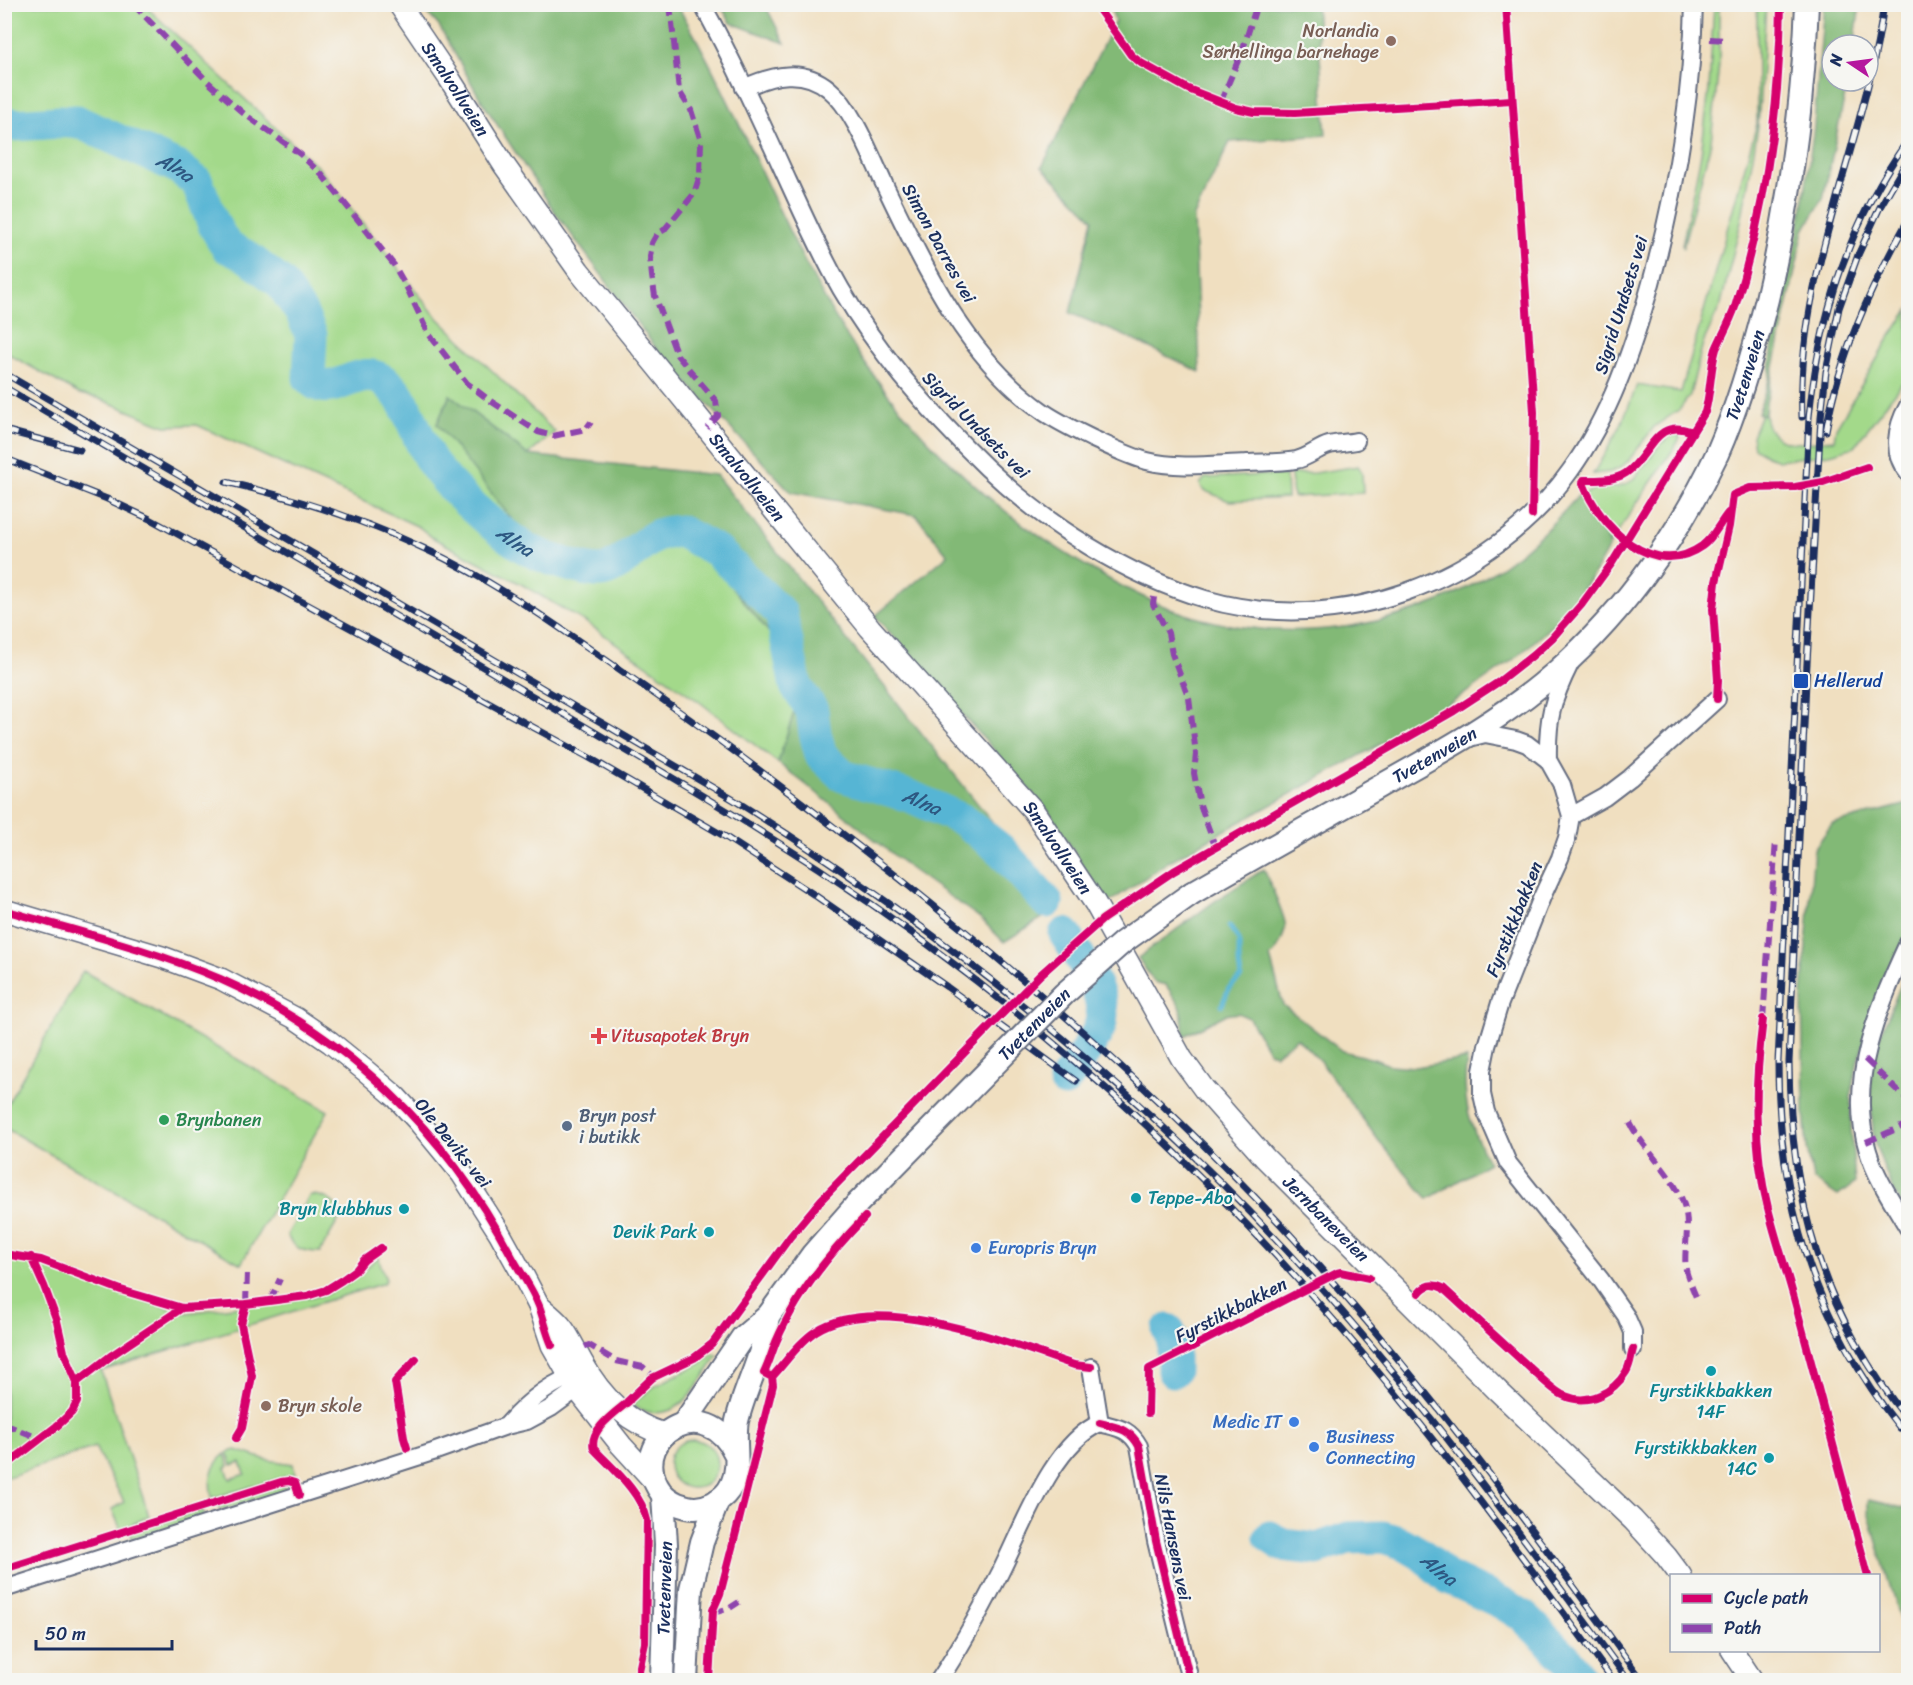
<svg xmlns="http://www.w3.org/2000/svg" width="1913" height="1685" font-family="Sriracha,sans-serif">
	<rect width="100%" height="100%" fill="#f6f6f2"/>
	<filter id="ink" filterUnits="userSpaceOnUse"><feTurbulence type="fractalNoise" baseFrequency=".0167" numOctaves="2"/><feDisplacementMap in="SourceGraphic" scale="12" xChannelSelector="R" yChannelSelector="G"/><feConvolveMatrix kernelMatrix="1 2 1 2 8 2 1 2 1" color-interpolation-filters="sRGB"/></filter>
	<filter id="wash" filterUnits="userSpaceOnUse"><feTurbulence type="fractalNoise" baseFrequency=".008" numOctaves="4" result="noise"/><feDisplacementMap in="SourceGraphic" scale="24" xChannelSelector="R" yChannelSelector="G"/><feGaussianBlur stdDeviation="1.35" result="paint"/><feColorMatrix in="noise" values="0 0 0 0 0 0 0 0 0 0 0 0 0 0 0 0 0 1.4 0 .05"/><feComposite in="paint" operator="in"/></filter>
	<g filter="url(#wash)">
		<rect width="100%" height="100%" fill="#f0dfc0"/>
		<path fill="#a3d98a" stroke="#5f8474" stroke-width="1.5" d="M5 5H144L320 169 435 315 555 432 528 455 450 395 437 424 606 574 667 535 710 560 773 637 799 696 778 763 701 703 587 623 521 584 433 538 419 527 197 425 165 426 98 398 79 394 5 352Z
			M1714 5H1719V64L1711 142 1683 247 1682 245 1701 154 1709 89Z
			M1757 5H1766L1758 127 1742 217 1721 304 1703 343 1690 395 1680 409 1654 427 1629 460 1620 468 1610 472 1593 474 1620 427 1637 385 1681 392 1757 124Z
			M1908 310V375L1854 447 1830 454 1779 460 1767 456 1754 448 1752 436 1761 414 1765 415C1770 453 1807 442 1834 440L1836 428 1887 342Z
			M1677 434 1680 437 1678 442C1656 477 1631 509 1610 545L1583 496C1600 481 1616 493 1631 481 1646 468 1658 438 1677 434Z
			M1358 466 1362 472 1363 493 1293 497 1291 474 1314 473Z
			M1264 475H1286L1287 498 1229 501 1203 490 1200 484 1205 478Z
			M83 971 328 1111 241 1264 5 1128V1108Z
			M310 1195C325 1195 335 1201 342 1214L320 1252C305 1252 293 1249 287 1235Z
			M378 1257 386 1280 384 1283 101 1371 149 1516 121 1530 112 1509 124 1502 95 1447 5 1478V1258L29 1260 109 1290 186 1313 324 1295 357 1276Z
			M713 1354 718 1355C696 1387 677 1431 631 1405L655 1386 701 1363Z
			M669 1464a24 24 0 1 1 48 0a24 24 0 1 1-48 0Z
			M236 1450 267 1460 293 1464 295 1474 212 1498C208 1481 210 1466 225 1454L229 1466 226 1468 230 1479 245 1474 241 1462 232 1465 227 1453Z
			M280 1486H286L287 1490 220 1510 218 1505Z
			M203 1510 205 1516 132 1539 130 1532Z"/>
		<path fill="#82b976" stroke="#4e746a" stroke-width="1.5" d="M1824 4 1860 5 1854 45H1832V81H1848L1823 199 1804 230 1802 239 1766 403 1765 415 1758 413 1769 380 1774 332 1793 257 1804 200 1814 126Z
			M420 5H677C745 118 785 246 860 356 921 446 1005 521 1100 574 1131 592 1163 608 1198 618 1295 644 1403 629 1489 575 1523 554 1552 526 1578 496H1583L1610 545 1593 575 1558 620 1517 657 1469 691 1415 725 1168 862 1107 904 1049 812 875 616 948 555 916 515 791 492 661 355 554 211 481 100 439 26Z
			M720 5H765L785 43 731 23Z
			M1110 5H1316L1326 135 1230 142 1194 216 1200 372 1123 335 1070 313 1093 219 1042 167 1115 21Z
			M450 395 528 455 716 475 1060 907 1004 942 980 918 911 869 813 790 778 763 799 696 773 637 710 561 667 535 606 574 536 550 437 424Z
			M1908 804V934L1888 978 1858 1060 1851 1097V1127L1855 1183 1838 1196 1813 1179 1807 1148 1804 1112 1802 994 1814 849 1832 824Z
			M1264 869C1269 882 1283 911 1285 923 1286 933 1278 951 1270 957L1283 1005 1342 1051 1374 1059 1389 1065 1415 1067 1467 1059C1461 1098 1470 1129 1489 1163L1428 1199 1379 1141 1320 1061 1297 1038 1276 1054 1269 1052 1249 1018 1238 1013 1225 1015 1184 1036 1181 1008 1166 985 1154 982 1138 958 1215 901Z
			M1908 967V1216L1891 1186 1874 1141 1870 1092 1871 1063 1877 1043Z
			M1869 1500 1903 1508 1908 1507V1647L1868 1512V1502Z"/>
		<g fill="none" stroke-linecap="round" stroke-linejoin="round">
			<path stroke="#56b5d4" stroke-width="5" d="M1222 1005 1229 988 1241 977 1239 964V940L1229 926"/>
			<g stroke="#56b5d4" stroke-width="33">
				<path id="s1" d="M4 122 14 125 76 121 177 167 197 182 214 225 227 247 246 256 281 283 302 314 311 335 309 378C333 405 359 357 388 384 411 405 415 437 432 462 452 491 493 528 522 546 538 556 581 571 600 571 618 570 640 543 658 535 665 532 673 532 680 531L717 551 781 613 796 686 812 710 815 733 821 755 843 776 912 797 963 820 1000 849 1047 902"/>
				<path d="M1065 934C1080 958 1110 997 1100 1026 1094 1042 1075 1066 1065 1081"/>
				<path d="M1168 1330 1173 1340V1371"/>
				<path id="s2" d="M1270 1537 1282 1545 1317 1549 1348 1538 1383 1537 1402 1543 1421 1554 1447 1577 1502 1603 1523 1616 1565 1657 1581 1680"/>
			</g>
		</g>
	</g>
	<g filter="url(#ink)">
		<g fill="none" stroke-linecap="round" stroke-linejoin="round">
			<defs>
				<path id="minor" d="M702 4C734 62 761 122 788 181 805 218 821 254 841 289 880 356 931 414 987 468 1047 525 1125 575 1205 599 1338 638 1491 582 1570 471 1610 416 1633 348 1651 283 1676 191 1692 100 1694 4
					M744 88C772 75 803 67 829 89 854 109 873 161 887 190 926 271 969 361 1045 413 1060 423 1077 431 1093 439 1111 447 1128 456 1147 461 1179 469 1214 464 1246 463 1263 462 1280 463 1296 460 1308 458 1318 448 1329 445 1337 443 1347 443 1356 441
					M1908 406C1896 427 1891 453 1908 473
					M1469 738 1485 734 1516 740 1527 744 1548 760 1562 785 1571 816 1567 838 1560 858 1542 897 1500 1003 1487 1046 1482 1071V1094L1486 1112 1508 1163 1601 1280 1626 1316 1633 1332V1349
					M1548 760C1547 719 1552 700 1570 664
					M1571 816 1605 797 1630 778 1717 699
					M1908 943C1879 1006 1846 1081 1868 1151 1876 1178 1894 1204 1908 1228
					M1091 1367 1100 1423
					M506 1426C525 1404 551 1382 579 1374
					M4 1589 433 1452 506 1426 527 1421 551 1408 577 1389 583 1379
					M939 1680C962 1646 981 1610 1000 1573 1023 1528 1052 1444 1100 1423 1118 1428 1129 1428 1139 1446L1156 1541 1190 1680"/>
				<g id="tertiary">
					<path id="s3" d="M399 4 449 78 504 165 579 271 870 628 1033 810 1095 903 1182 1059 1204 1089 1265 1158 1497 1390 1633 1520 1666 1556 1681 1576"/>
					<path d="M4 910 162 957 221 979 295 1018 330 1042 367 1072 396 1097 420 1123 462 1174 499 1232 524 1277 539 1306 552 1345 577 1389 621 1445 654 1481"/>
					<path d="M539 1306C546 1312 554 1318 560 1325 569 1335 575 1350 582 1362 600 1395 627 1423 664 1434"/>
					<path d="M1732 1650 1752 1680"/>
				</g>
				<g id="secondary">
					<path id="s4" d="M1192 893C1254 857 1317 822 1379 787 1435 755 1492 725 1542 684 1616 623 1676 541 1717 454 1739 404 1754 351 1767 299 1790 202 1803 104 1807 4"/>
					<path d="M684 1423 742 1338 768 1316 813 1254 856 1205"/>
					<path d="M735 1453C707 1393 632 1433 656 1484 662 1497 674 1504 687 1507 705 1511 725 1500 732 1484 741 1465 733 1441 737 1421 743 1395 755 1372 762 1347 765 1337 766 1326 768 1316"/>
					<path id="s5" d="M662 1680 666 1544 663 1495"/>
					<path d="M686 1680 691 1589 702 1542 718 1500"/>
				</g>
			</defs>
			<use href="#minor" stroke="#666d80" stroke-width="20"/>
			<use href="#tertiary" stroke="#666d80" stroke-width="24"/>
			<use href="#secondary" stroke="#666d80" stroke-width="26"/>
			<use href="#minor" stroke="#fff" stroke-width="16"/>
			<use href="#tertiary" stroke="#fff" stroke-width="21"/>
			<use href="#secondary" stroke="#fff" stroke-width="22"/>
			<defs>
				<path id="rail" d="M1908 159 1880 207 1858 255 1839 308 1826 372 1821 417 1806 681 1789 1062C1790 1200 1822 1312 1908 1420
					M4 373 734 800C950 935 1144 1092 1315 1281 1428 1406 1528 1544 1628 1680
					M4 387C174 486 343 585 512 684 615 744 718 803 818 868 911 929 1001 997 1086 1071 1173 1146 1254 1229 1330 1316 1432 1431 1522 1557 1613 1680
					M1802 417C1796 274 1865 144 1884 4
					M4 430 80 450
					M1826 431C1839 355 1871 287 1908 220
					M4 458 107 499 150 519 588 757 724 836 813 894 947 987 1076 1081
					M226 482C294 498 360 518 423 548 484 576 539 613 593 651 648 689 702 727 755 767 947 911 1134 1064 1296 1241 1422 1379 1533 1530 1642 1680
					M1900 1428C1813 1318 1778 1201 1778 1062L1809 417C1819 317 1849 222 1908 140"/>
			</defs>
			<use href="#rail" stroke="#1b2f5e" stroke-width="7"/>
			<use href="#rail" stroke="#f6f6f2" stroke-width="4.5" stroke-dasharray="14" stroke-linecap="butt"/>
			<defs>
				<g id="secondary-bridge">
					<path id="s6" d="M856 1205 1064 994 1123 942 1192 893"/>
				</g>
			</defs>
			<use href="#secondary-bridge" stroke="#666d80" stroke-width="26" stroke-linecap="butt"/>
			<use href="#secondary-bridge" stroke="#fff" stroke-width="22"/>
			<path stroke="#8e44ad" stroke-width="6" stroke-dasharray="12 6" stroke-linecap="butt" d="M133 4 207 81 243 113 300 154 322 175 394 265 407 288 428 333 467 383 489 400 538 432 553 436 586 429 591 422
				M670 4 679 91 691 110 701 141 700 175 694 194 664 230 657 234 652 243 650 257 652 276 655 296 677 355 716 401 718 416 707 428
				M1710 39 1726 40
				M1220 103 1243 49 1257 4
				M1154 597 1153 604 1168 633 1172 654 1189 698 1196 754 1194 773 1200 805 1215 846
				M1763 1019 1776 840
				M1865 1059 1902 1095 1908 1099
				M1630 1123C1644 1150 1675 1177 1684 1205 1691 1227 1683 1249 1686 1270 1688 1279 1693 1289 1696 1297
				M1866 1142 1908 1124
				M270 1301 280 1279
				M246 1304 247 1272
				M585 1347 589 1345 616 1361 643 1367 654 1377
				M4 1424 41 1439
				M713 1613 730 1608 739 1602"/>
			<defs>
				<path id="cycleway" d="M1095 4 1131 55 1141 63 1188 89 1236 108 1254 112 1295 113 1512 100
					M1506 4 1534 412 1532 515
					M1584 480C1598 480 1614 481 1626 473 1650 457 1655 416 1692 432
					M1583 483C1599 526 1653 581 1702 546 1714 537 1719 524 1728 513
					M1717 699 1718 680 1713 609 1716 582 1729 526 1733 495 1750 488 1795 487 1823 482 1867 467
					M4 910C76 931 151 949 220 979 346 1034 447 1133 511 1255 520 1272 532 1288 539 1306 544 1319 546 1332 552 1345
					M1763 1019C1755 1082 1752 1146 1768 1208 1777 1245 1790 1280 1799 1317 1822 1403 1845 1489 1868 1576
					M4 1254 41 1260 121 1290 182 1308 246 1304 307 1296 326 1290 342 1280 356 1270 364 1260 381 1248
					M1419 1293C1426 1284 1433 1283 1443 1288L1542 1379C1549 1385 1557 1393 1565 1396 1588 1406 1614 1392 1626 1372 1630 1366 1631 1356 1633 1349
					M772 1377C786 1362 799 1342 816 1331 879 1291 1009 1343 1074 1365L1091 1367
					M77 1382 112 1355 182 1308
					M629 1401C616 1412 588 1430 594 1449 613 1469 641 1492 647 1520L645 1643 637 1680
					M627 1402 652 1378 694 1358 712 1344 790 1237 821 1200 1040 975 1103 919 1174 871 1454 711 1500 681 1532 656 1552 638 1582 604 1612 563 1705 412C1711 392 1710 369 1716 349 1722 335 1730 322 1735 307 1765 210 1780 106 1781 4
					M1148 1413 1149 1369 1337 1273 1341 1272 1369 1278
					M1100 1423C1118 1428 1129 1428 1139 1446L1156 1541 1190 1680
					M236 1438 242 1428 252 1376 241 1324 246 1304
					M407 1448 404 1438 395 1382 416 1359
					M4 1467 57 1426 72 1412 77 1402V1382L64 1352 57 1321 44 1286 31 1257
					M4 1569 281 1482 288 1481 295 1483 299 1495
					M709 1680 713 1610 720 1594 735 1536 773 1385 772 1377 764 1373C769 1363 772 1352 776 1342 796 1295 830 1253 865 1217"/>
			</defs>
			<use href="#cycleway" stroke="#f6f6f2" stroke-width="11"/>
			<use href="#cycleway" stroke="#d6006c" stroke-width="8"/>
		</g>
	</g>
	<g fill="#8d6e63" stroke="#f6f6f2" stroke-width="2">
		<circle cx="1391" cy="41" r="6"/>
		<circle cx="266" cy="1406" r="6"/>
	</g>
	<rect fill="#1a4fb4" stroke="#f6f6f2" stroke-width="2" x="1793" y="673" width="16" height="16" rx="3"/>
	<path fill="#e0444e" stroke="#f6f6f2" stroke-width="2" d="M596 1027h6v6h6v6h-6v6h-6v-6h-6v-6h6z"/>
	<circle fill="#2e9e5b" stroke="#f6f6f2" stroke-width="2" cx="164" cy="1120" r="6"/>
	<circle fill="#5c6f8a" stroke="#f6f6f2" stroke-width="2" cx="567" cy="1126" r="6"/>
	<g fill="#0f9aa8" stroke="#f6f6f2" stroke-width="2">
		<circle cx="1136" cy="1198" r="6"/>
		<circle cx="404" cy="1209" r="6"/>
		<circle cx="709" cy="1232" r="6"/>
		<circle cx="1711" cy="1371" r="6"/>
		<circle cx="1769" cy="1458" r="6"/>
	</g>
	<g fill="#3f7fe0" stroke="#f6f6f2" stroke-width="2">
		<circle cx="976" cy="1248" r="6"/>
		<circle cx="1294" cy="1422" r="6"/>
		<circle cx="1314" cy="1447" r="6"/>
	</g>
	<g text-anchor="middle" stroke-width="4.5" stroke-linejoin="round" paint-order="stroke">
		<g font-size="18" fill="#785e54" stroke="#f6f6f2" text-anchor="end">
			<text x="1379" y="37">Norlandia<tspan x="1379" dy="21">Sørhellinga barnehage</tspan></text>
			<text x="278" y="1412" text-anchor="start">Bryn skole</text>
		</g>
		<g font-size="18" fill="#1b2f5e" stroke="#f6f6f2">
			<text dy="6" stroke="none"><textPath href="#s3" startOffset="102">Smalvollveien</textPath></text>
			<text transform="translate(939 243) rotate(61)" y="6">Simon Darres vei</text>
			<text transform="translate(1621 305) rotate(-73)" y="6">Sigrid Undsets vei</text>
			<text dy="6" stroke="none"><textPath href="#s4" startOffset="783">Tvetenveien</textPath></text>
			<text transform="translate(976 425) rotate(45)" y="6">Sigrid Undsets vei</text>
			<text dy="6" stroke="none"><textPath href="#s3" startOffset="588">Smalvollveien</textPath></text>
			<text dy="6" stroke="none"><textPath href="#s4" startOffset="279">Tvetenveien</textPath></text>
			<text dy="6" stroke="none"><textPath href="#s3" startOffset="1072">Smalvollveien</textPath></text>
			<text transform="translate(1514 919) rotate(-68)" y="6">Fyrstikkbakken</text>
			<text dy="6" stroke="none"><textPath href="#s6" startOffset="254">Tvetenveien</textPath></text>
			<text transform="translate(453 1143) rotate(51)" y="6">Ole Deviks vei</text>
			<text dy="6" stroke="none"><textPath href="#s3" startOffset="1533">Jernbaneveien</textPath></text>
			<text transform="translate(1231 1310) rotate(-27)" y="6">Fyrstikkbakken</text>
			<text transform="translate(1173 1537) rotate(79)" y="6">Nils Hansens vei</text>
			<text dy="6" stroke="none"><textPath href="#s5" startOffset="92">Tvetenveien</textPath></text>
		</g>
		<g font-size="18" fill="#164399" stroke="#f6f6f2" text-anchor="start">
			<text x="1814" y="687">Hellerud</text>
		</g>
		<g font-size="18" fill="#be3a42" stroke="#f6f6f2" text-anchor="start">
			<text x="611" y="1042">Vitusapotek Bryn</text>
		</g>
		<g font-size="18" fill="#4e5e75" stroke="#f6f6f2" text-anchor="start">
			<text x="579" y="1122">Bryn post<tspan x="579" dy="21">i butikk</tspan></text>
		</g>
		<g font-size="18" fill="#27864d" stroke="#f6f6f2" text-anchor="start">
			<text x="176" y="1126">Brynbanen</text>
		</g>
		<g font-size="18" fill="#0d838f" stroke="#f6f6f2" text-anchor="end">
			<text x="1148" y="1204" text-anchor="start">Teppe-Abo</text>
			<text x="392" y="1215">Bryn klubbhus</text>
			<text x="697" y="1238">Devik Park</text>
			<text x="1711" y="1397" text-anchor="middle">Fyrstikkbakken<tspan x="1711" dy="21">14F</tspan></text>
			<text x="1757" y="1454">Fyrstikkbakken<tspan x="1757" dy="21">14C</tspan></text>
		</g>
		<g font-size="18" fill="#366cbe" stroke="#f6f6f2" text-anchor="start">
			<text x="988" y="1254">Europris Bryn</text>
			<text x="1282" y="1428" text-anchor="end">Medic IT</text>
			<text x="1326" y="1443">Business<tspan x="1326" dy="21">Connecting</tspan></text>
		</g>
		<g font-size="20" font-style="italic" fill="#2d5781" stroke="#f6f6f2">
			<text dy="7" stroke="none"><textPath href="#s1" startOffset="182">Alna</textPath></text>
			<text dy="7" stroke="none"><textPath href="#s1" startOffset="740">Alna</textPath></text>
			<text dy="7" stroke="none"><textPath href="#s1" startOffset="1316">Alna</textPath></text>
			<text dy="7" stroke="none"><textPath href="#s2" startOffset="183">Alna</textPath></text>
		</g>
	</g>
	<rect width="1913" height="1685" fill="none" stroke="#f6f6f2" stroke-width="24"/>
	<rect x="1670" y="1574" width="210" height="78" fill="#f6f6f2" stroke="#9ea6b7" stroke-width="1.5"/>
	<rect x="1682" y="1594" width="30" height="9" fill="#d6006c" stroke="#9ea6b7" stroke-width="1.5"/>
	<text x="1724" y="1604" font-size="18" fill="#1b2f5e">Cycle path</text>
	<rect x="1682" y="1624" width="30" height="9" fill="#8e44ad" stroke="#9ea6b7" stroke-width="1.5"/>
	<text x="1724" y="1634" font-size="18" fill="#1b2f5e">Path</text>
	<g transform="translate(1850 63) rotate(283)"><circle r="28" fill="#f6f6f2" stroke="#9ea6b7" stroke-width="1.5"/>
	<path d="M0-4.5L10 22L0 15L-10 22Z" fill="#b5179e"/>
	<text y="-9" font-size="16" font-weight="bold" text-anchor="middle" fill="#1b2f5e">N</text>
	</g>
	<path d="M36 1640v9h136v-9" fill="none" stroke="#1b2f5e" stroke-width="3"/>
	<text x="45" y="1640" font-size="18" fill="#1b2f5e" stroke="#f6f6f2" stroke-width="4.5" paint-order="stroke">50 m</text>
</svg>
